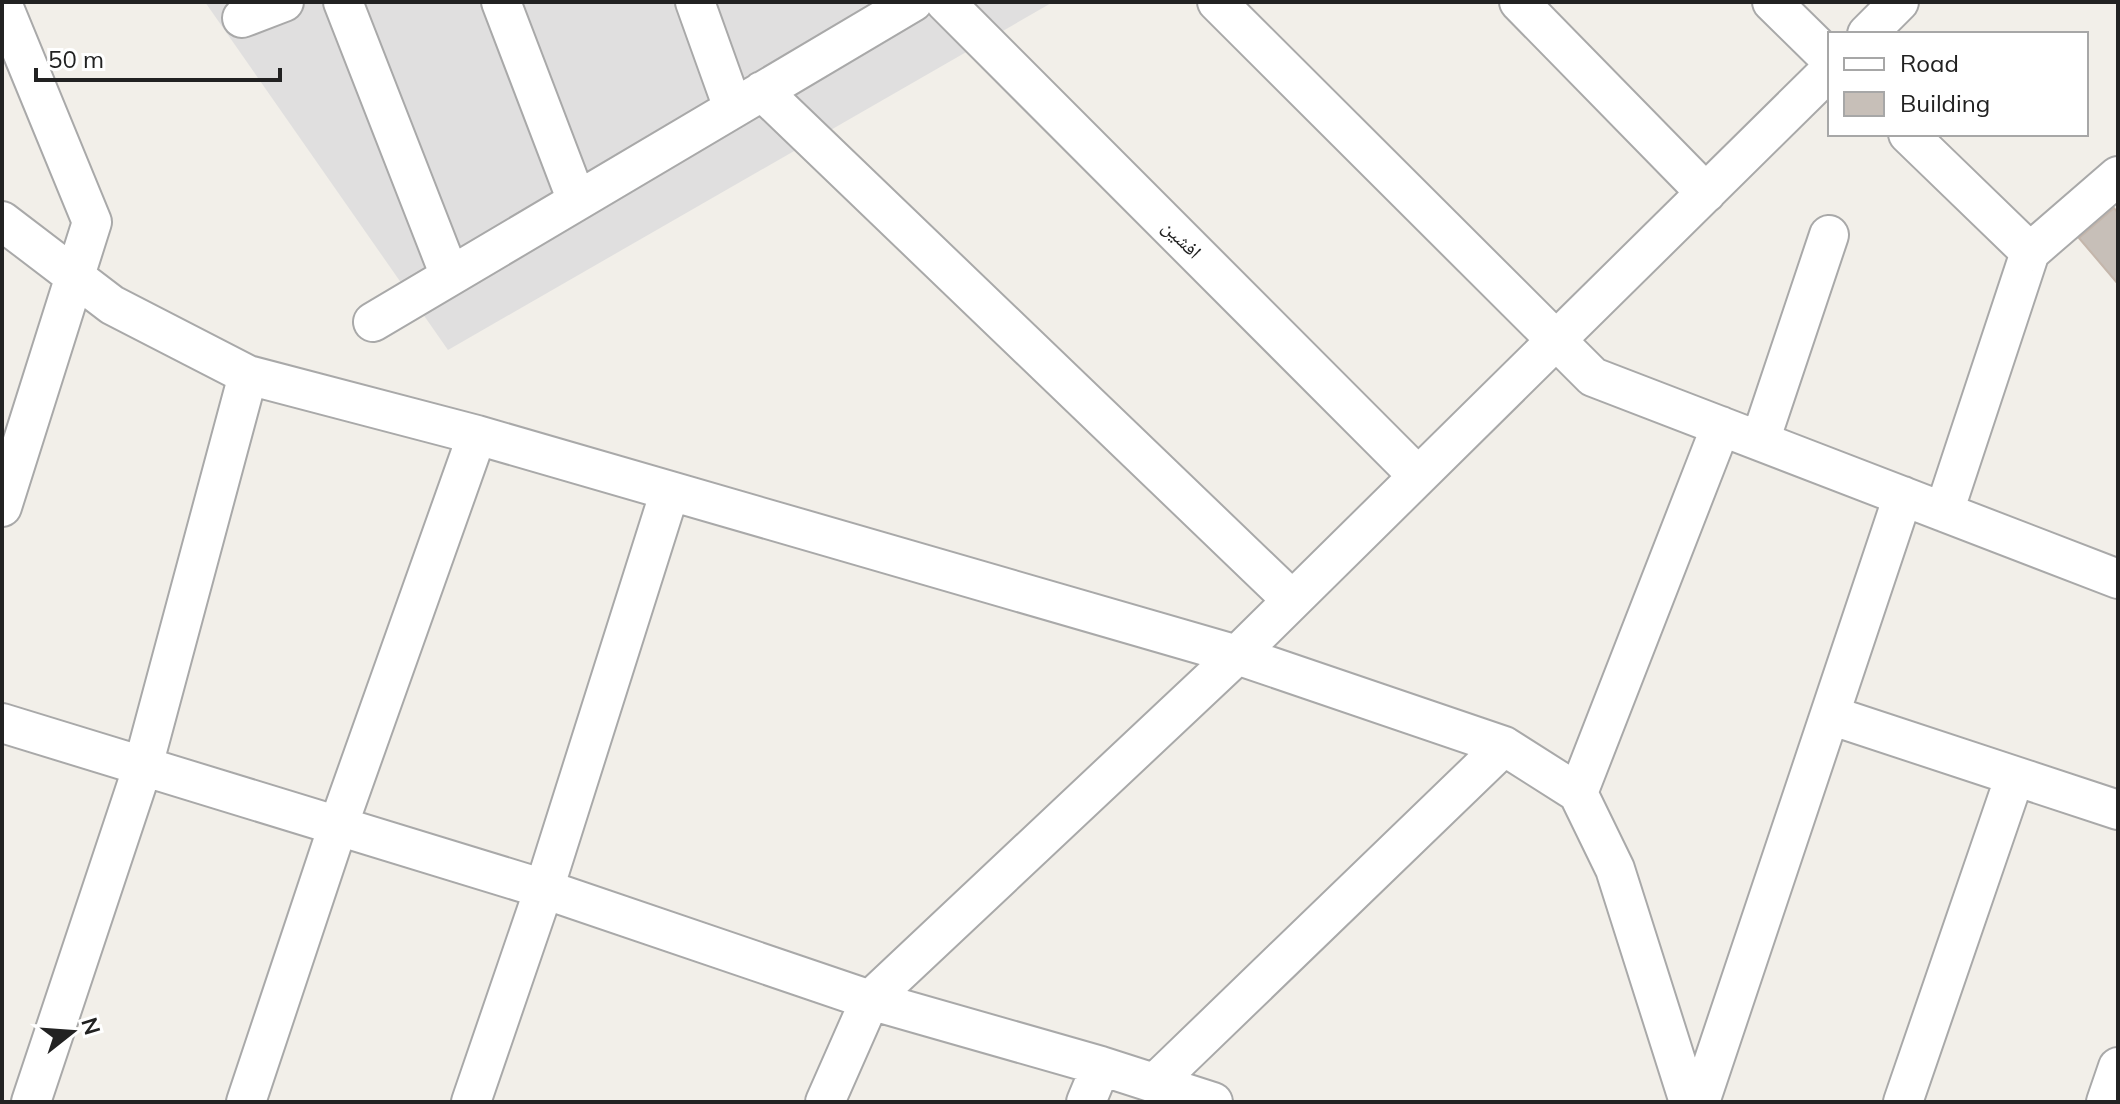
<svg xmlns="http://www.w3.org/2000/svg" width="2120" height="1104" font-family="Mulish,'Noto Naskh Arabic',sans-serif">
	<rect width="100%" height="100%" fill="#f2efe9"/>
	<path fill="#e0dfdf" d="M205 2H1053L448 350Z"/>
	<path fill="#c7bfb8" stroke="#c4b6ab" stroke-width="2" d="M2114 208 2118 213V284L2079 238Z"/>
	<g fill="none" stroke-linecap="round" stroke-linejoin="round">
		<defs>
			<path id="minor" d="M343 2 450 276
				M501 2 577 201
				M695 2 733 108
				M945 2 1418 476
				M1217 2 1593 377 2118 579
				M1519 2 1706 193
				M1772 2 1830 59
				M2 3 92 222 2 507
				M242 18 284 2
				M1867 34 1899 2
				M762 91 1292 600
				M1908 134 2030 252
				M2 221 112 305 248 375 477 435 1237 655 1504 746 1578 793 1615 869 1689 1102
				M373 322 913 2
				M1760 441 1829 235
				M1944 512 2030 252 2118 176
				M1830 715 2118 810
				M2 723 544 889 870 1000 1101 1066 1213 1102
				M1578 793 1721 426
				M1155 1083 1504 746
				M31 1102 143 766 248 375
				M246 1102 338 826 477 435
				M471 1102 544 889 670 491
				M825 1102 870 1000 1237 655 1830 70
				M1086 1102 1101 1066
				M1700 1102 1903 496
				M1903 1102 2015 776
				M2106 1102 2118 1067"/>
		</defs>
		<use href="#minor" stroke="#a9a9a9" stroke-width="42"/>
		<use href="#minor" stroke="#fff" stroke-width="38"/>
	</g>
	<g text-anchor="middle" stroke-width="8" stroke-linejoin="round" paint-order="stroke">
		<g font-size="20" fill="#222" stroke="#fff">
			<text transform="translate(1182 239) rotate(45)" y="7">افشین</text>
		</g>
	</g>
	<rect width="2120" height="1104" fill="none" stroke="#222222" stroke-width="8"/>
	<rect x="1828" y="32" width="260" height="104" fill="#ffffff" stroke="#a7a7a7" stroke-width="2"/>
	<rect x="1844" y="58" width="40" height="12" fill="#ffffff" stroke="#a7a7a7" stroke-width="2"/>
	<text x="1900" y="72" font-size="24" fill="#222222">Road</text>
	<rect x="1844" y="92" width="40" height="24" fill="#c7bfb8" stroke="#a7a7a7" stroke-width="2"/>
	<text x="1900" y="112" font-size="24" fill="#222222">Building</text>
	<g transform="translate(72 1032) rotate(73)" stroke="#ffffff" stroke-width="6" paint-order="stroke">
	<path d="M0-6L14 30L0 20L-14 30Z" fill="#222222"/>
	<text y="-12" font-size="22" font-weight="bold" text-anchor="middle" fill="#222222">N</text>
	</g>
	<path d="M36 68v12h244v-12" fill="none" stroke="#222222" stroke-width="4"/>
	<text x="48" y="68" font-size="24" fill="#222222" stroke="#ffffff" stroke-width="6" paint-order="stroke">50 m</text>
</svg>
